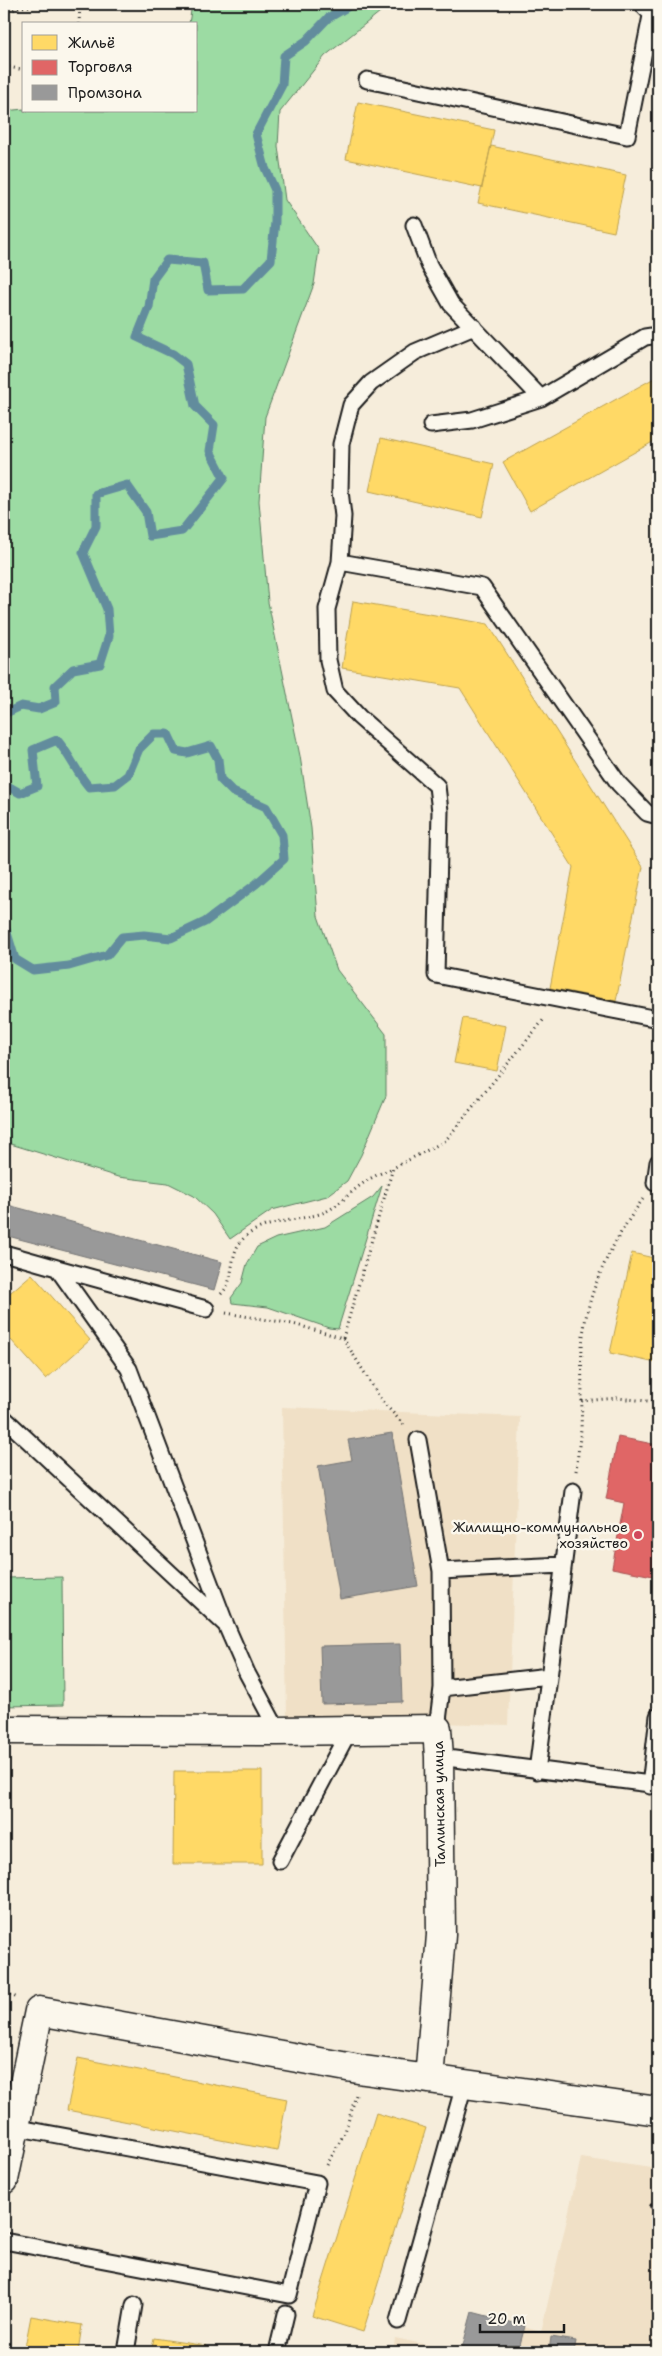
<svg xmlns="http://www.w3.org/2000/svg" width="662" height="2356" font-family="'Shantell Sans',sans-serif">
	<rect width="100%" height="100%" fill="#f6eddb"/>
	<filter id="ink" filterUnits="userSpaceOnUse"><feTurbulence type="fractalNoise" baseFrequency=".02" numOctaves="2"/><feDisplacementMap in="SourceGraphic" scale="10" xChannelSelector="R" yChannelSelector="G"/><feConvolveMatrix kernelMatrix="1 2 1 2 8 2 1 2 1" color-interpolation-filters="sRGB"/></filter>
	<g filter="url(#ink)">
		<path fill="#f0e0c6" d="M282 1407 520 1417 508 1725 287 1719Z
			M581 2158 658 2169V2352H461L472 2312 541 2332Z
			M395 2338 460 2352H393Z"/>
		<path fill="#9cdba3" stroke="#5c7c60" d="M192 4H390L325 56 280 112 278 146 285 200 319 250 314 284 265 417 259 501 268 602 300 756 311 828 318 916 337 970 386 1034V1096L361 1155 347 1181 327 1196 272 1210 230 1239 213 1214 194 1196 168 1183 118 1177 4 1142V111L24 109V111H196V24H189Z
			M382 1186 338 1329 329 1328 268 1307 232 1303 231 1298 242 1283 247 1264 257 1247 276 1238 325 1227 373 1197Z
			M62 1577 63 1705 4 1706V1578Z"/>
		<path fill="#ffd966" stroke="#bba050" d="M358 102 494 130 482 188 346 159Z
			M491 146 626 175 614 232 478 203Z
			M658 197V232L651 231Z
			M658 376V439L530 511 503 462Z
			M381 438 494 464 482 517 369 491Z
			M353 601 488 624 643 867 616 1001 550 988 573 867 460 688 342 668Z
			M463 1018 506 1026 497 1071 454 1063Z
			M632 1253 658 1259V1352L656 1363 610 1353Z
			M32 1274 90 1340 46 1379 11 1340 4 1347V1298Z
			M174 1771H262V1864H173Z
			M78 2058 287 2099 277 2151 67 2110Z
			M376 2113 426 2128 363 2332 312 2316Z
			M31 2316 82 2325 78 2352H24Z
			M154 2338 207 2346 206 2352H151Z"/>
		<path fill="#e06666" stroke="#a55050" d="M618 1437 658 1445V1577L612 1568 624 1503 606 1499Z"/>
		<path fill="#999" stroke="#747474" d="M4 1204 222 1262 214 1290 4 1235Z
			M392 1433 418 1586 340 1599 318 1466 352 1460 348 1440Z
			M400 1644 402 1702 322 1704 320 1646Z
			M472 2312 525 2326 518 2352H461Z
			M551 2337 576 2341 574 2352H549Z"/>
		<g fill="none" stroke-linecap="round" stroke-linejoin="round">
			<path stroke="#628c9d" stroke-width="9" d="M4 714 21 706 39 709 56 702 55 686 73 669 100 664 109 636 107 609 83 552 96 526V494L127 485 146 512 150 536 182 531 224 478 210 451 214 425 195 406 186 364 173 354 137 337 149 307 153 279 167 260 203 263 208 290 243 289 271 260 275 222V190L265 168 256 134 282 85 284 56 306 41 328 18 352 4
				M4 784 20 793 37 786 33 750 57 740C70 755 76 772 89 787L115 785 128 775 139 749 154 734H168L176 751 187 753 211 746 218 759 220 779 233 792 266 807 282 835 284 859 256 884 205 922 171 938 144 935 122 937 107 955 69 966 33 970 15 959 4 923"/>
			<defs>
				<path id="service" d="M367 80 627 136 653 6
					M414 225 429 265 451 304 541 398
					M431 425 472 420 541 398 645 337 658 335
					M340 562 343 516 340 491 341 444 351 405 371 383 415 352 474 327
					M658 816 647 813 619 784 482 587 340 562 327 609 328 660 335 691 359 717 437 786 440 811 436 975 658 1019
					M658 1162 655 1183 658 1184
					M4 1253 57 1268 129 1369 226 1625
					M57 1268 206 1309
					M4 1418 226 1625 247 1673 278 1731
					M418 1440 441 1571 442 1688 437 1729
					M441 1571 563 1565
					M442 1688 549 1676
					M439 1757 658 1785
					M537 1771 573 1491
					M650 1786 658 1716
					M280 1861 349 1731
					M4 2241 289 2295 317 2183 14 2127
					M398 2321 464 2085
					M126 2352 134 2305
					M277 2352 286 2314"/>
				<path id="minor" d="M650 4 658 10
					M4 1730 278 1731 437 1729 439 1757 441 1935 429 2079
					M4 2180 39 2011 364 2070 658 2111"/>
			</defs>
			<use href="#service" stroke="#1c1c1c" stroke-width="19"/>
			<use href="#minor" stroke="#1c1c1c" stroke-width="31"/>
			<path stroke="#1c1c1c" stroke-width="3" stroke-dasharray="1 4" stroke-linecap="butt" d="M4 13 21 7 46 4
				M79 24 80 4
				M4 66 24 70
				M221 1294C235 1281 229 1259 239 1244 255 1219 301 1222 325 1212 340 1205 351 1191 365 1182 373 1176 384 1172 393 1168
				M226 1313 293 1324 343 1338 382 1401 404 1425
				M343 1338 393 1168 445 1141 545 1018
				M582 1401C582 1384 581 1365 582 1347 585 1293 612 1242 643 1199
				M576 1471 581 1429 582 1401 617 1398 658 1402
				M4 1987 7 1993 17 1998
				M327 2165 345 2132 356 2095"/>
			<use href="#service" stroke="#fbf7ec" stroke-width="15"/>
			<use href="#minor" stroke="#fbf7ec" stroke-width="28"/>
			<defs>
				<path id="rail" d="M652 2206 658 2207"/>
			</defs>
			<use href="#rail" stroke="#1c1c1c" stroke-width="5.5"/>
			<use href="#rail" stroke="#fbf7ec" stroke-width="4" stroke-dasharray="11" stroke-linecap="butt"/>
		</g>
	</g>
	<circle fill="#d1495b" stroke="#fbf7ec" stroke-width="2" cx="638" cy="1535" r="5"/>
	<g text-anchor="middle" stroke-width="5" stroke-linejoin="round" paint-order="stroke">
		<g font-size="14" fill="#1c1c1c" stroke="#fbf7ec" text-anchor="end">
			<text x="628" y="1532">Жилищно-коммунальное<tspan x="628" dy="16">хозяйство</tspan></text>
		</g>
		<g font-size="14" fill="#1c1c1c" stroke="#fbf7ec">
			<text transform="translate(439 1804) rotate(-91)" y="5">Таллинская улица</text>
		</g>
	</g>
	<rect width="662" height="2356" fill="none" stroke="#fbf7ec" stroke-width="20"/>
	<rect x="10" y="10" width="642" height="2336" fill="none" stroke="#1c1c1c" stroke-width="2" filter="url(#ink)"/>
	<rect x="22" y="22" width="175" height="90" fill="#fbf7ec" stroke="#a29f99"/>
	<rect x="32" y="35" width="25" height="15" fill="#ffd966" stroke="#a29f99"/>
	<text x="68" y="48" font-size="15" fill="#1c1c1c">Жильё</text>
	<rect x="32" y="60" width="25" height="15" fill="#e06666" stroke="#a29f99"/>
	<text x="68" y="72" font-size="15" fill="#1c1c1c">Торговля</text>
	<rect x="32" y="85" width="25" height="15" fill="#999999" stroke="#a29f99"/>
	<text x="68" y="98" font-size="15" fill="#1c1c1c">Промзона</text>
	<path d="M480 2324v8h84v-8" fill="none" stroke="#1c1c1c" stroke-width="2.5"/>
	<text x="487" y="2324" font-size="15" fill="#1c1c1c" stroke="#fbf7ec" stroke-width="4" paint-order="stroke">20 m</text>
</svg>
